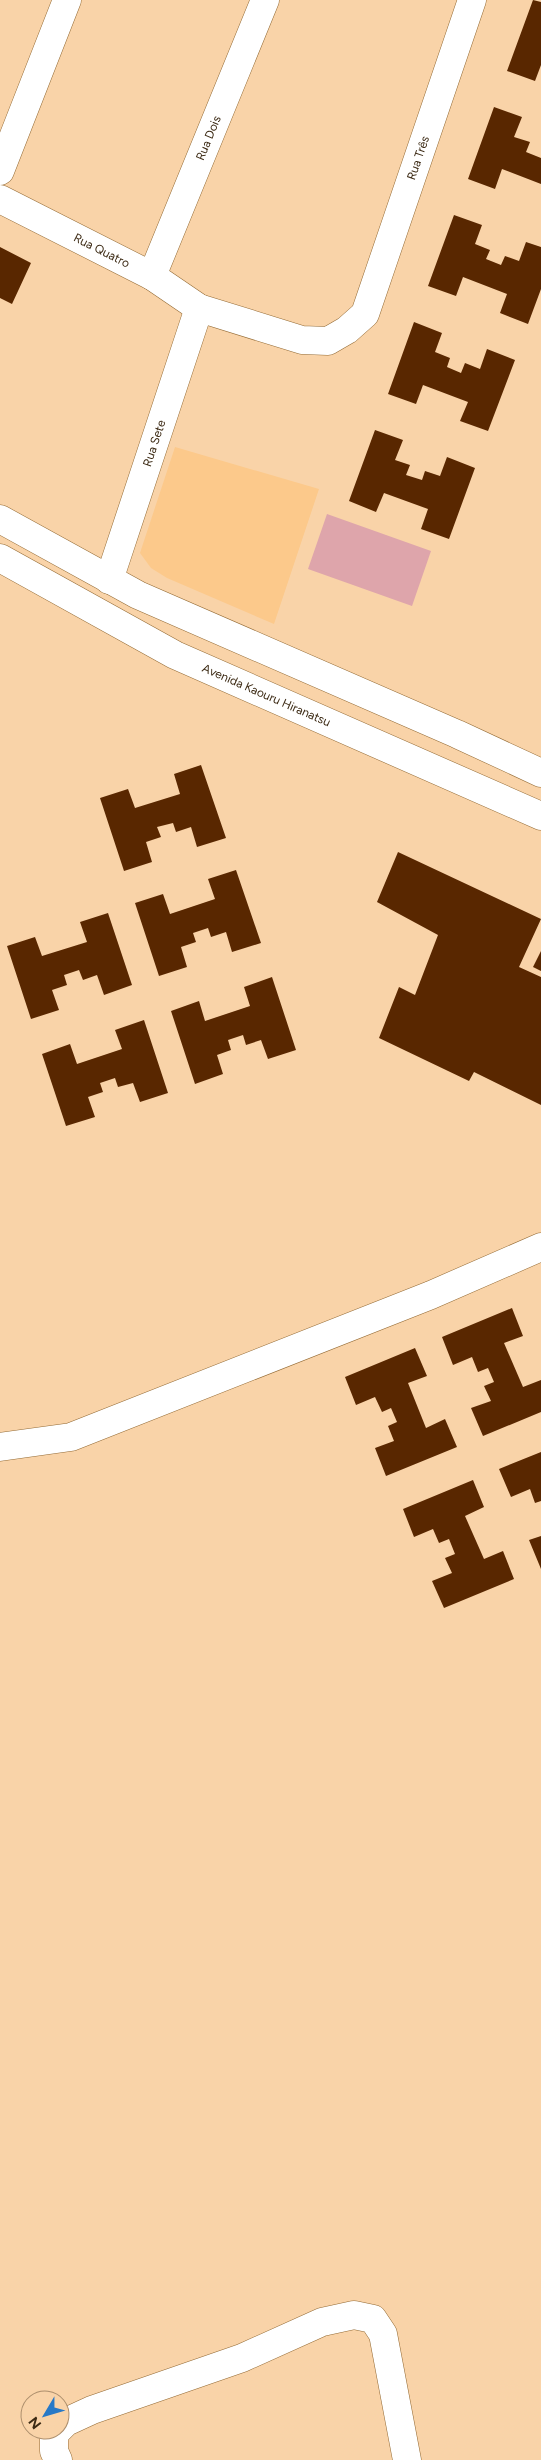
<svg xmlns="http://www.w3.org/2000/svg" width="541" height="2460" font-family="Figtree,sans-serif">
	<rect width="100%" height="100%" fill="#f9d3a8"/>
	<path fill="#fcc98b" d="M175 447 319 489 274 624 167 578 151 568 140 553Z"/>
	<path fill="#dea5ab" d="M327 514 431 551 412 606 308 569Z"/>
	<path fill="#592700" d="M533 0 541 2V65L535 81 507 71Z
		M494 107 522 117 514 137 530 142 526 152 541 158V184L502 169 495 189 468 179Z
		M454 215 482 225 475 244 490 250 486 259 501 265 505 256 519 261 526 242 541 247V289L528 324 500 313 507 294 463 277 456 296 428 286Z
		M0 247 31 263 12 304 0 298Z
		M414 322 442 333 435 352 450 358 447 367 461 373 465 363 480 369 487 349 515 360 488 431 460 421 468 402 423 385 416 404 388 394Z
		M375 430 403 440 395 460 410 465 406 475 422 480 425 471 440 476 447 457 475 468 449 539 421 529 428 509 384 493 376 512 349 501Z
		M201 765 226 838 197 847 191 827 176 832 173 823 157 827 161 837 146 842 152 862 124 871 100 798 128 789 135 808 180 794 174 774Z
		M398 852 541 919 519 967 541 977V1105L474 1072 469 1081 379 1038 399 987 415 995 438 935 377 902Z
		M236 870 261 943 232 952 226 932 211 937 208 928 193 933 196 942 181 947 187 967 159 976 135 903 163 894 170 914 215 899 208 879Z
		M108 913 132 985 104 995 97 975 83 980 79 970 64 975 67 985 52 990 59 1010 31 1019 7 946 35 937 42 956 87 942 80 922Z
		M541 951V971L533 967Z
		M272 977 296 1050 268 1059 261 1040 246 1045 243 1035 228 1040 231 1050 217 1055 223 1074 195 1084 171 1011 199 1001 205 1021 250 1006 244 987Z
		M144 1020 168 1093 140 1102 133 1083 118 1087 115 1078 100 1083 103 1092 88 1097 95 1117 66 1126 42 1054 70 1044 77 1064 122 1049 115 1030Z
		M512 1308 523 1336 504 1343 523 1387 541 1380V1412L483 1436 471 1408 491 1401 484 1386 494 1382 488 1368 478 1372 472 1357 453 1365 442 1337Z
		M415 1348 427 1376 408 1383 426 1428 445 1419 457 1447 386 1476 375 1448 394 1441 388 1426 397 1422 391 1408 382 1412 375 1397 356 1405 345 1377Z
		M541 1452V1501L535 1503 530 1489 511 1497 499 1469Z
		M473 1480 484 1507 465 1516 484 1559 503 1551 514 1579 444 1608 432 1581 452 1573 445 1558 455 1554 449 1539 439 1543 433 1529 414 1537 403 1509Z
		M541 1536V1569L529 1540Z"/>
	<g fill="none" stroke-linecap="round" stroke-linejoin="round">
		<defs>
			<g id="street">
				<path d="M0 171 67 0"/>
				<path id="s1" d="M0 199 152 276 199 308 302 340 328 341 347 330 365 314 472 0"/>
				<path id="s2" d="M152 276 265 0"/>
				<path id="s3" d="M109 580 199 308"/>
				<path d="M0 1447 71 1437 431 1295 541 1247"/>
				<path d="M60 2428 66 2422 92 2410 242 2358 322 2322 354 2315 373 2319 383 2334 407 2460"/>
				<path d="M58 2430 54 2435V2451L58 2460"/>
			</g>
			<g id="secondary">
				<path d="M0 519 138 595 457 734 541 773"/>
				<path id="s4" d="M0 558 175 655 541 816"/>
			</g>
		</defs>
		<use href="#street" stroke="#946b35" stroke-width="29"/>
		<use href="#secondary" stroke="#946b35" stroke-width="29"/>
		<use href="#street" stroke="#fff" stroke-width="28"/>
		<use href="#secondary" stroke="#fff" stroke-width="28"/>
	</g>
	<g text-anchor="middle" stroke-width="5" stroke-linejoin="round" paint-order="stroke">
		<g font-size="12" fill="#3c2a14" stroke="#f9d3a8">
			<text dy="4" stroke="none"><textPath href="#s2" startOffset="149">Rua Dois</textPath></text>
			<text dy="4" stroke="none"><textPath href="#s1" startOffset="572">Rua Três</textPath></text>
			<text dy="4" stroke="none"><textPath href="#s1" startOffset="114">Rua Quatro</textPath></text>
			<text dy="4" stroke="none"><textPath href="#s3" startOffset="144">Rua Sete</textPath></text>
			<text dy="4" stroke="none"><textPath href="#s4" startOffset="300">Avenida Kaouru Hiranatsu</textPath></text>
		</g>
	</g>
	<g transform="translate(45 2415) rotate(232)"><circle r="24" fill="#f9d3a8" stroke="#ad8f6d"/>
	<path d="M0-4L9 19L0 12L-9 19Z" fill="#2779c7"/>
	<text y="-8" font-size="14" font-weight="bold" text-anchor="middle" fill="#3c2a14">N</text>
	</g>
</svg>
